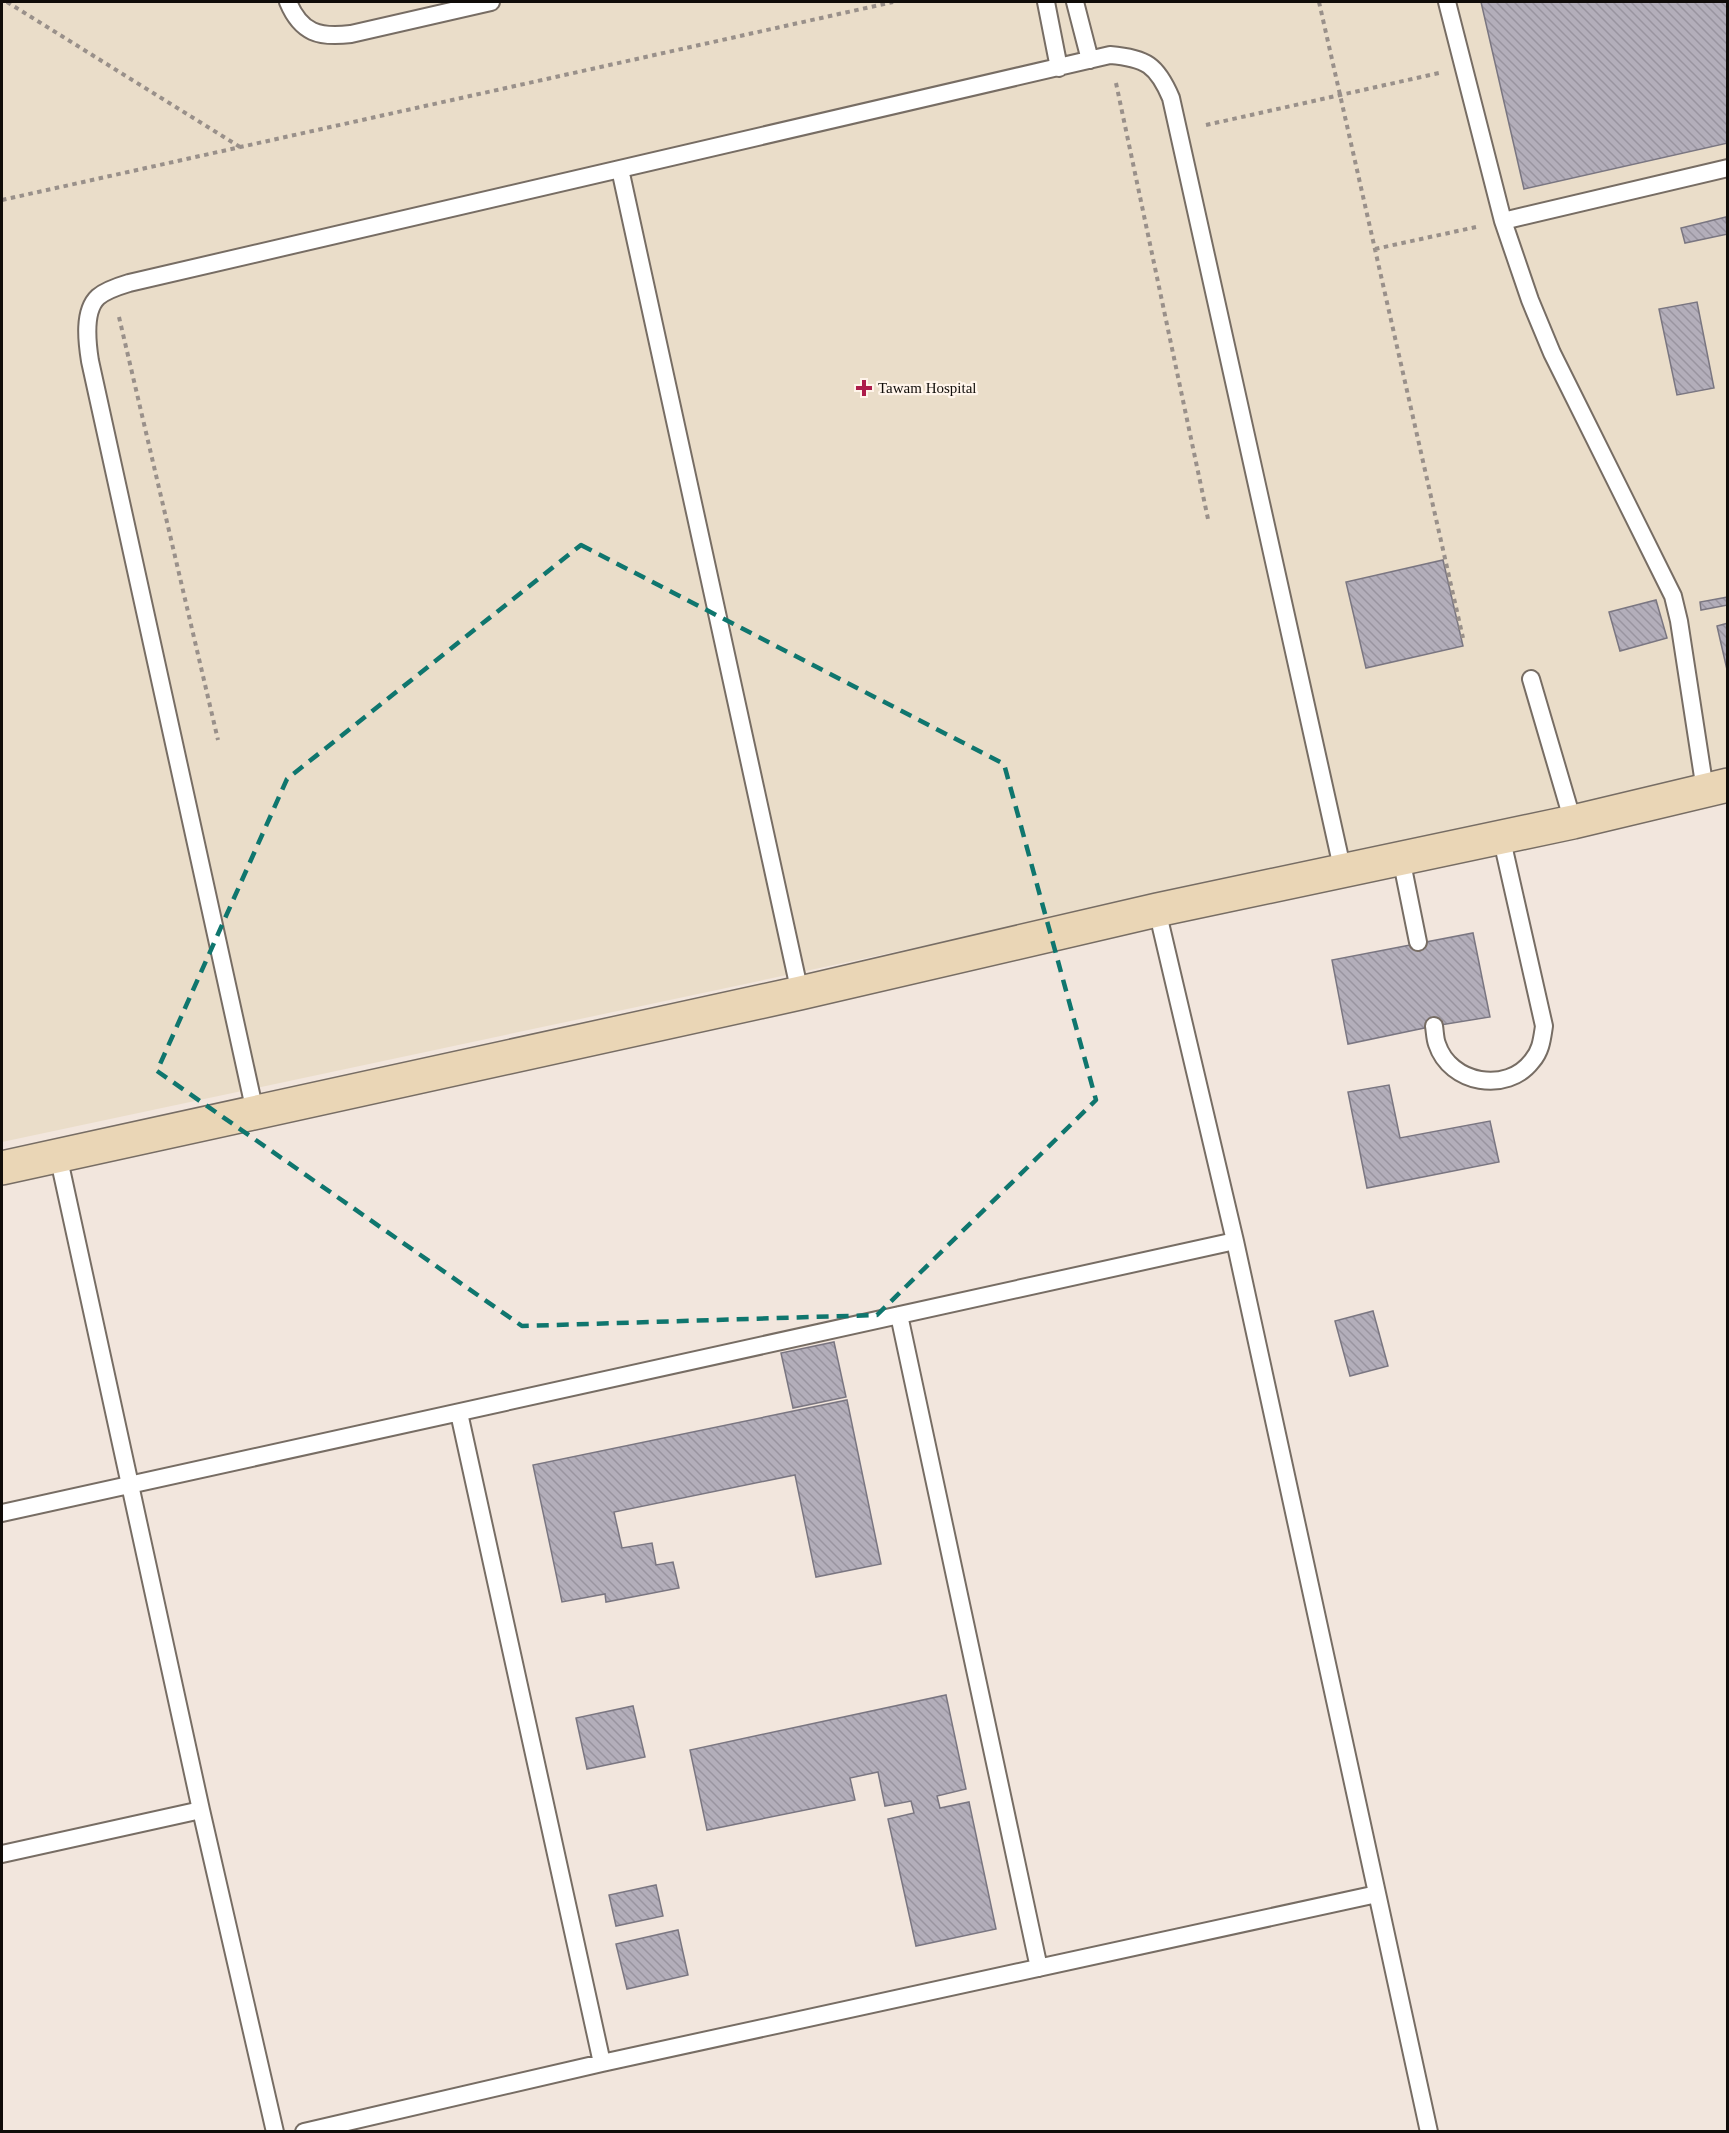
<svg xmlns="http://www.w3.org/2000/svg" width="1729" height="2133" font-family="Georgia,serif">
	<defs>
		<pattern id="building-back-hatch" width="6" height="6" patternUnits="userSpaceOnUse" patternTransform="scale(1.5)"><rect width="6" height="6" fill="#b3aeba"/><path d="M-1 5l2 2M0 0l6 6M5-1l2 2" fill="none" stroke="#99949f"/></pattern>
	</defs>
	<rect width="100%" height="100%" fill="#f2e6dd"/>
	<path fill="#eaddc9" d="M2 2H1727V775L2 1142Z"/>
	<path fill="url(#building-back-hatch)" stroke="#7a7681" stroke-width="1.5" d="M1481 2H1728V143L1524 189Z
		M1726 217 1728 234 1685 243 1681 228Z
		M1697 302 1714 388 1677 395 1659 309Z
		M1443 560 1463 646 1366 668 1346 582Z
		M1728 597V605L1701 610 1700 602Z
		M1656 600 1667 638 1620 651 1609 612Z
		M1728 623V674L1717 626Z
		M1473 933 1490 1017 1434 1026 1348 1044 1332 960Z
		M1389 1085 1400 1138 1490 1121 1499 1162 1367 1188 1348 1092Z
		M1373 1311 1388 1366 1350 1376 1335 1321Z
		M834 1342 846 1397 793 1408 781 1353Z
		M847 1400 881 1564 816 1577 795 1475 614 1512 622 1548 652 1543 656 1565 673 1562 679 1588 606 1602 605 1594 562 1602 533 1465Z
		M946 1695 966 1789 937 1796 940 1808 969 1802 996 1929 916 1946 888 1819 914 1813 911 1801 885 1806 878 1772 850 1778 855 1800 707 1830 690 1750Z
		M633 1706 645 1757 587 1769 576 1718Z
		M656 1885 663 1916 616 1926 609 1895Z
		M678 1930 688 1975 627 1989 616 1944Z"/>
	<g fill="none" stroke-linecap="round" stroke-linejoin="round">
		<defs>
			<path id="lane" d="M288 2C301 33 319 38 351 34L491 2
				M1046 2 1059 68
				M1075 2 1090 60
				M1447 2 1503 221 1530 300 1552 353 1673 596 1679 621 1705 790
				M620 169 800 993
				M1503 221 1728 168
				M1531 679 1573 822
				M1401 858 1418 942
				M1157 910 1235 1241 1429 2132
				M1434 1026C1435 1032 1435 1039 1437 1044 1450 1084 1507 1094 1532 1061 1541 1051 1542 1039 1544 1026L1501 836
				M255 1112 90 361C87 342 83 311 98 297 106 290 119 286 129 283L1110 55C1146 58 1157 65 1171 98L1343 872
				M58 1155 201 1810 275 2132
				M899 1315 1039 1968
				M459 1413 602 2063
				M2 1513 1235 1241
				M2 1854 201 1810
				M304 2132 602 2063 1377 1894"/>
			<path id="secondary" d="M2 1168 800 993 1157 910 1573 822 1728 785"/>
		</defs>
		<use href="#lane" stroke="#776d64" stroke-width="20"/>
		<use href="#secondary" stroke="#776d64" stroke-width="36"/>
		<path stroke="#99908a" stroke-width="4" stroke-dasharray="4.5 4.5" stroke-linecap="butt" d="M7 2 240 147
			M1319 2 1463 638
			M1116 83 1208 519
			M1206 125 1439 73
			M2 200 893 2
			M1375 249 1476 227
			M119 317 218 740"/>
		<use href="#lane" stroke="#fff" stroke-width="16"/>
		<use href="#secondary" stroke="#ead6b6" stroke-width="33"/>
	</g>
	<path fill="none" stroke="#0f766e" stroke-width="4.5" stroke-dasharray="12 8" stroke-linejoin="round" d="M581 545 1004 764 1096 1100 877 1315 522 1326 157 1071 287 779Z"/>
	<path fill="#ad1b4a" stroke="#fff4ea" stroke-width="2" d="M861 379h6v6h6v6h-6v6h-6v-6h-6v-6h6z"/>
	<g text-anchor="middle" stroke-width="4.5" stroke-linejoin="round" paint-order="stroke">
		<g font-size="15" fill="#100c09" stroke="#fff4ea" text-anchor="start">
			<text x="878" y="393">Tawam Hospital</text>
		</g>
	</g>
	<rect width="1729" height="2133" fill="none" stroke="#100c09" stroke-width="6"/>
</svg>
